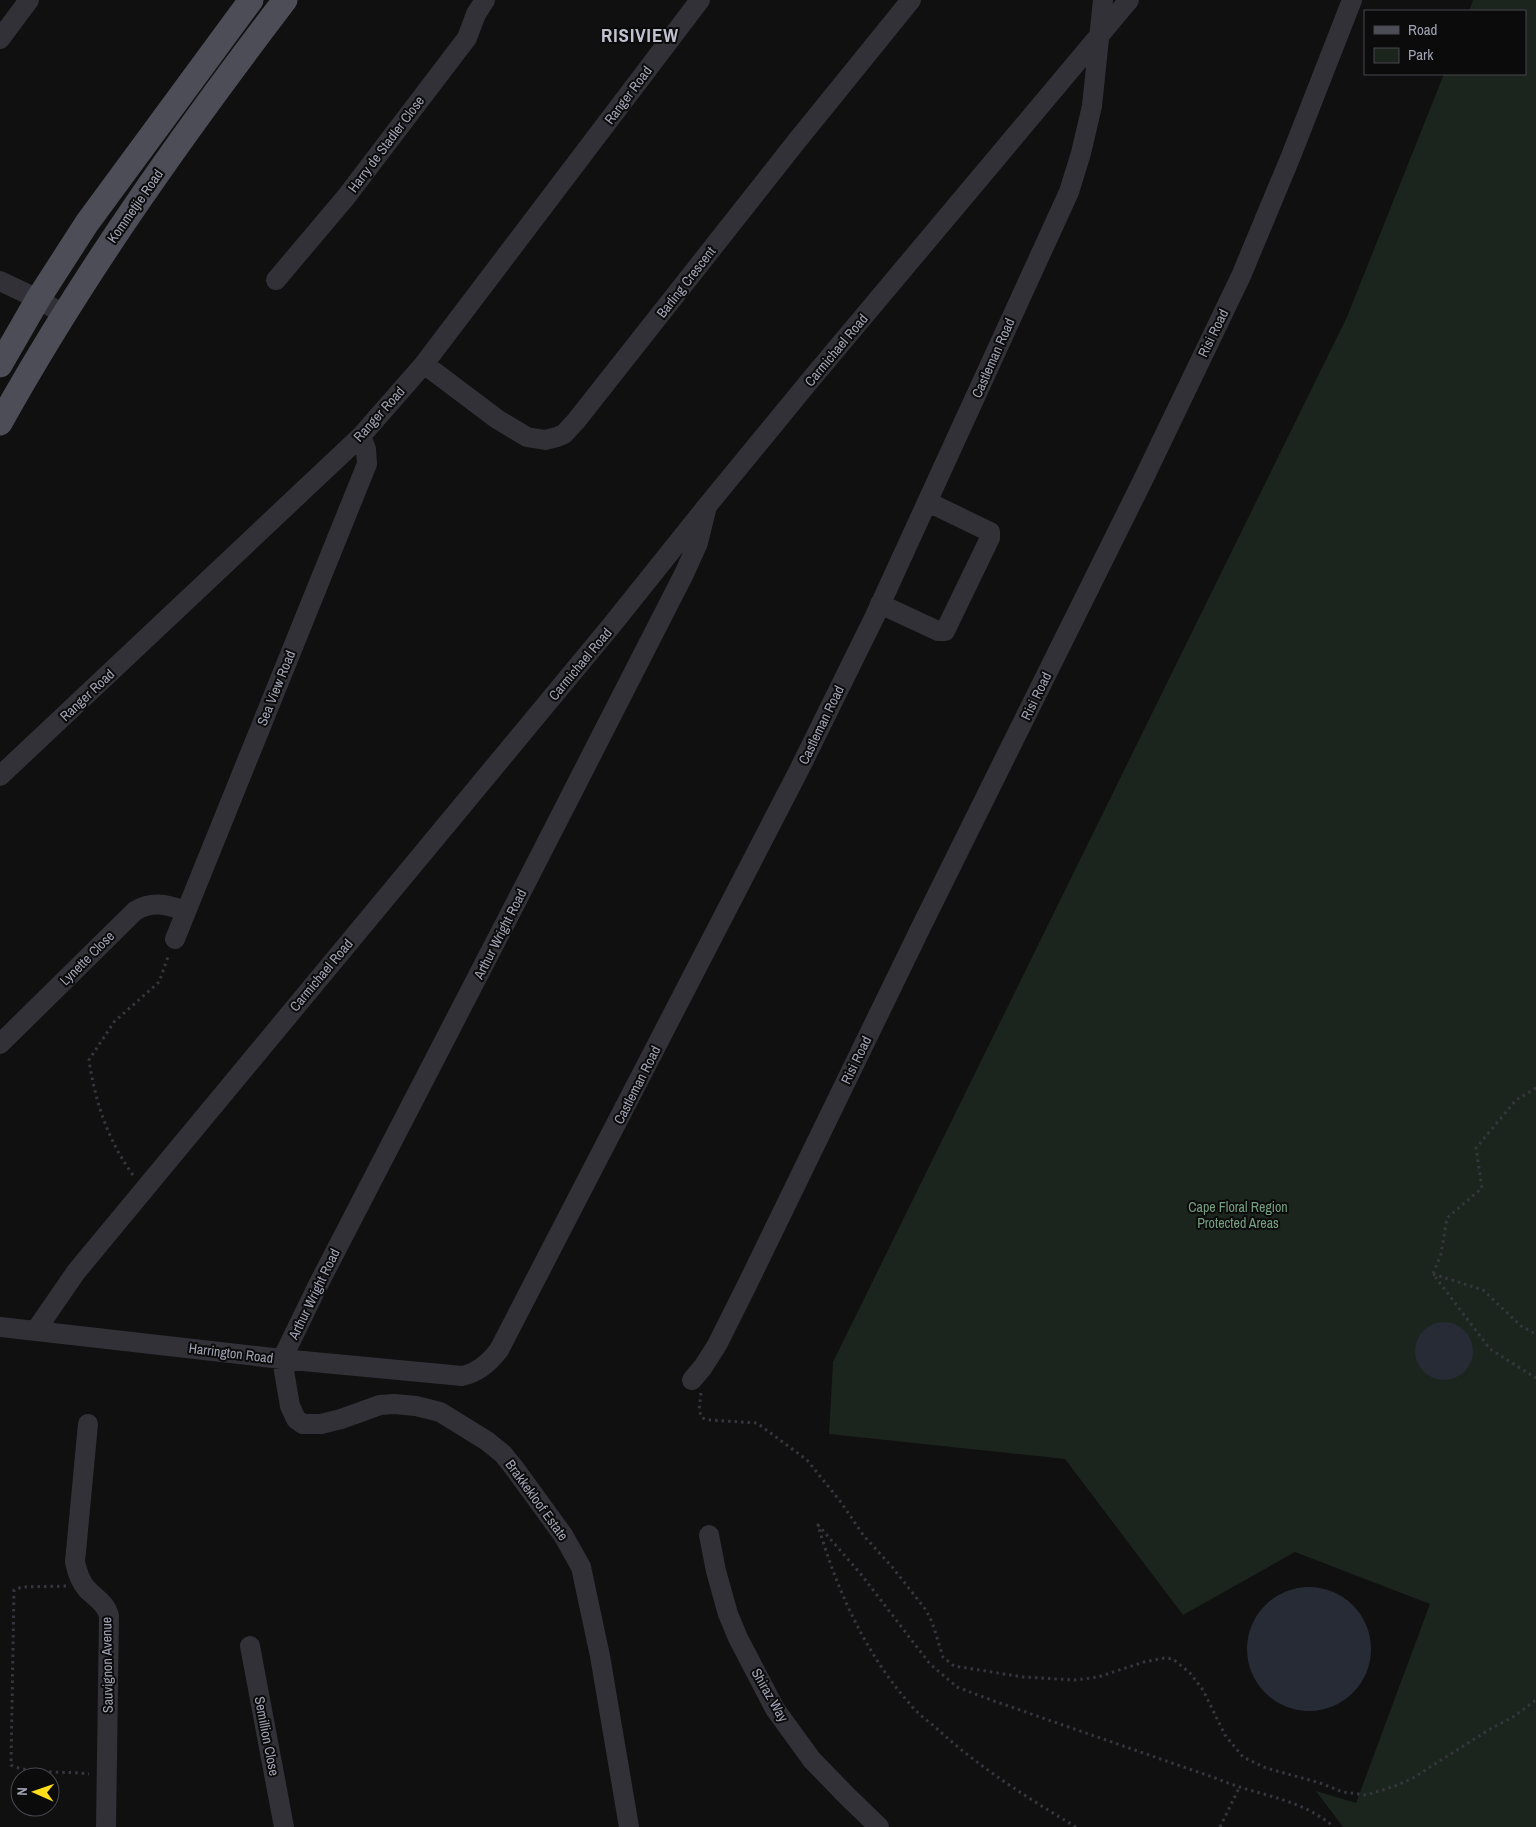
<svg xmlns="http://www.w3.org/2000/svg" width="1536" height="1827" font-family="'Archivo Narrow',sans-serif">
	<rect width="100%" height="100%" fill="#101011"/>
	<path fill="#1c241e" d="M1473 0H1536V1827H1343L1316 1791 1356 1803 1430 1604 1295 1552 1183 1615 1065 1459 829 1434 833 1362 1347 317 1444 74H1525V11H1469Z"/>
	<path fill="#262b35" d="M1415 1351a29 29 0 1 1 58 0a29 29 0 1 1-58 0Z
		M1247 1649a62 62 0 1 1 124 0a62 62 0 1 1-124 0Z"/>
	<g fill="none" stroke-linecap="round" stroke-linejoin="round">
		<path stroke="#36373e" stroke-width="3" stroke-dasharray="2.5 4" stroke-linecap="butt" d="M1536 1088 1516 1100 1476 1148 1482 1188 1447 1218 1441 1254 1433 1274 1490 1349 1536 1378
			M133 1175C108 1141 95 1101 89 1060L114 1022 159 982 169 954
			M1433 1274 1483 1290 1521 1326 1536 1334
			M701 1393 699 1410 702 1418 710 1420 757 1423 807 1460 840 1501 864 1536 893 1568 926 1610 932 1622 943 1657 954 1666 1023 1677 1075 1680 1098 1677 1144 1662 1164 1658 1173 1659 1190 1673 1203 1690 1225 1735 1243 1757 1266 1768 1320 1783 1343 1792 1366 1795 1395 1786 1413 1778 1490 1729 1513 1717 1536 1700
			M66 1586 22 1587 14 1590 11 1765C27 1774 69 1771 89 1774
			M1076 1827C1026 1797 977 1766 934 1726 925 1719 916 1712 909 1703 865 1653 836 1588 818 1525L860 1573 930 1664 957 1687 994 1701 1218 1779C1257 1796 1299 1797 1334 1827
			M1220 1827 1239 1788"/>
		<path stroke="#313137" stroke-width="20" d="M0 39 29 0
			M276 280 346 197 467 38 476 14 485 0
			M0 281 38 299 63 314
			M424 364 497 419 527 437 545 440 557 437 564 434 576 421 796 142 911 0
			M880 604 938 631H945L990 538V532L928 502
			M0 776 361 436 424 364 700 0
			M175 939 367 464 366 449 361 436
			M0 1044 135 911C153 900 167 905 186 911
			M0 1327 282 1359 462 1376C478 1373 489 1363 499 1350L798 772 875 616 1069 192 1081 153 1092 106 1103 0
			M36 1330 76 1272 611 626 707 506 812 378 1129 0
			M692 1380 703 1367 717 1345 747 1285 923 923 1142 482 1241 276 1291 156 1352 0
			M88 1424 75 1562C77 1571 80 1581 86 1588 95 1598 106 1603 109 1616L106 1827
			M709 1535 716 1571 728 1614 738 1638 775 1709 812 1760 847 1796 879 1827
			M250 1646 284 1827
			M629 1827 600 1656 581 1567 563 1535 515 1469 503 1454 487 1441 440 1412 416 1406 394 1404 380 1405 341 1419 321 1424H303L296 1419 290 1406 282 1359 318 1285 529 877 684 574 698 543 706 510"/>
		<path stroke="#4c4d56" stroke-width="25" d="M0 365 38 299 87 223 251 0
			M0 423C83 274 182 135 285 0"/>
	</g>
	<g text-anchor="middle" stroke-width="4" stroke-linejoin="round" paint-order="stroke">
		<g font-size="14" fill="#a0a2b3" stroke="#0b0b0c">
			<text transform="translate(628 95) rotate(-53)" y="5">Ranger Road</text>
			<text transform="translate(386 144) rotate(-53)" y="5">Harry de Stadler Close</text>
			<text transform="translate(135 206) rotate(-55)" y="5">Kommetjie Road</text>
			<text transform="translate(686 282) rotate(-52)" y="5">Barling Crescent</text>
			<text transform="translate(1213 333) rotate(-64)" y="5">Risi Road</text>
			<text transform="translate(836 350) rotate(-50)" y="5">Carmichael Road</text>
			<text transform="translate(993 358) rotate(-66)" y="5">Castleman Road</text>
			<text transform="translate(379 414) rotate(-48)" y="5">Ranger Road</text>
			<text transform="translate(580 664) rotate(-50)" y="5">Carmichael Road</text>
			<text transform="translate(276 688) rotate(-68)" y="5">Sea View Road</text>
			<text transform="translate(87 695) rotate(-43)" y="5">Ranger Road</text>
			<text transform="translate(1036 696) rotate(-64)" y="5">Risi Road</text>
			<text transform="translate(821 725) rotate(-64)" y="5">Castleman Road</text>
			<text transform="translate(500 934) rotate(-63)" y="5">Arthur Wright Road</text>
			<text transform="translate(87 958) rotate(-45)" y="5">Lynette Close</text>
			<text transform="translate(321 975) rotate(-50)" y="5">Carmichael Road</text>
			<text transform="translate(856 1060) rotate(-64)" y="5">Risi Road</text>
			<text transform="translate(637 1085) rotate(-63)" y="5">Castleman Road</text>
			<text transform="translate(314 1294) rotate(-64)" y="5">Arthur Wright Road</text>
			<text transform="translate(231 1353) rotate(7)" y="5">Harrington Road</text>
			<text transform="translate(537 1500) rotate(54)" y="5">Brakkekloof Estate</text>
			<text transform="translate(107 1665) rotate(-91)" y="5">Sauvignon Avenue</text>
			<text transform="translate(770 1695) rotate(60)" y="5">Shiraz Way</text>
			<text transform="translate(267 1736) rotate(79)" y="5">Semillion Close</text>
		</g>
		<g font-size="14" fill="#75a080" stroke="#0b0b0c">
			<text x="1238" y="1212">Cape Floral Region<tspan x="1238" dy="16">Protected Areas</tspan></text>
		</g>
		<g font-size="19" font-weight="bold" letter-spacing="1" fill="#c1c2cf" stroke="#0b0b0c">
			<text x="640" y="42">RISIVIEW</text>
		</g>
	</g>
	<rect x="1364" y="10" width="162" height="65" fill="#0b0b0c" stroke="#47474f"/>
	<rect x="1374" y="26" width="25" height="8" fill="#4c4d56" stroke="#47474f"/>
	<text x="1408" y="35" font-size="15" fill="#a0a2b3">Road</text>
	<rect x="1374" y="48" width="25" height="15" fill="#1c241e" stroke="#47474f"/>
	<text x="1408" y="60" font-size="15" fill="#a0a2b3">Park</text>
	<g transform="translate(35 1792) rotate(272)"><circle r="24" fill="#0b0b0c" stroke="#47474f"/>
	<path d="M0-4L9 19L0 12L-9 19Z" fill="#fedd1b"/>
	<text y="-8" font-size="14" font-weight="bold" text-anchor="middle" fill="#a0a2b3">N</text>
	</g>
</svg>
